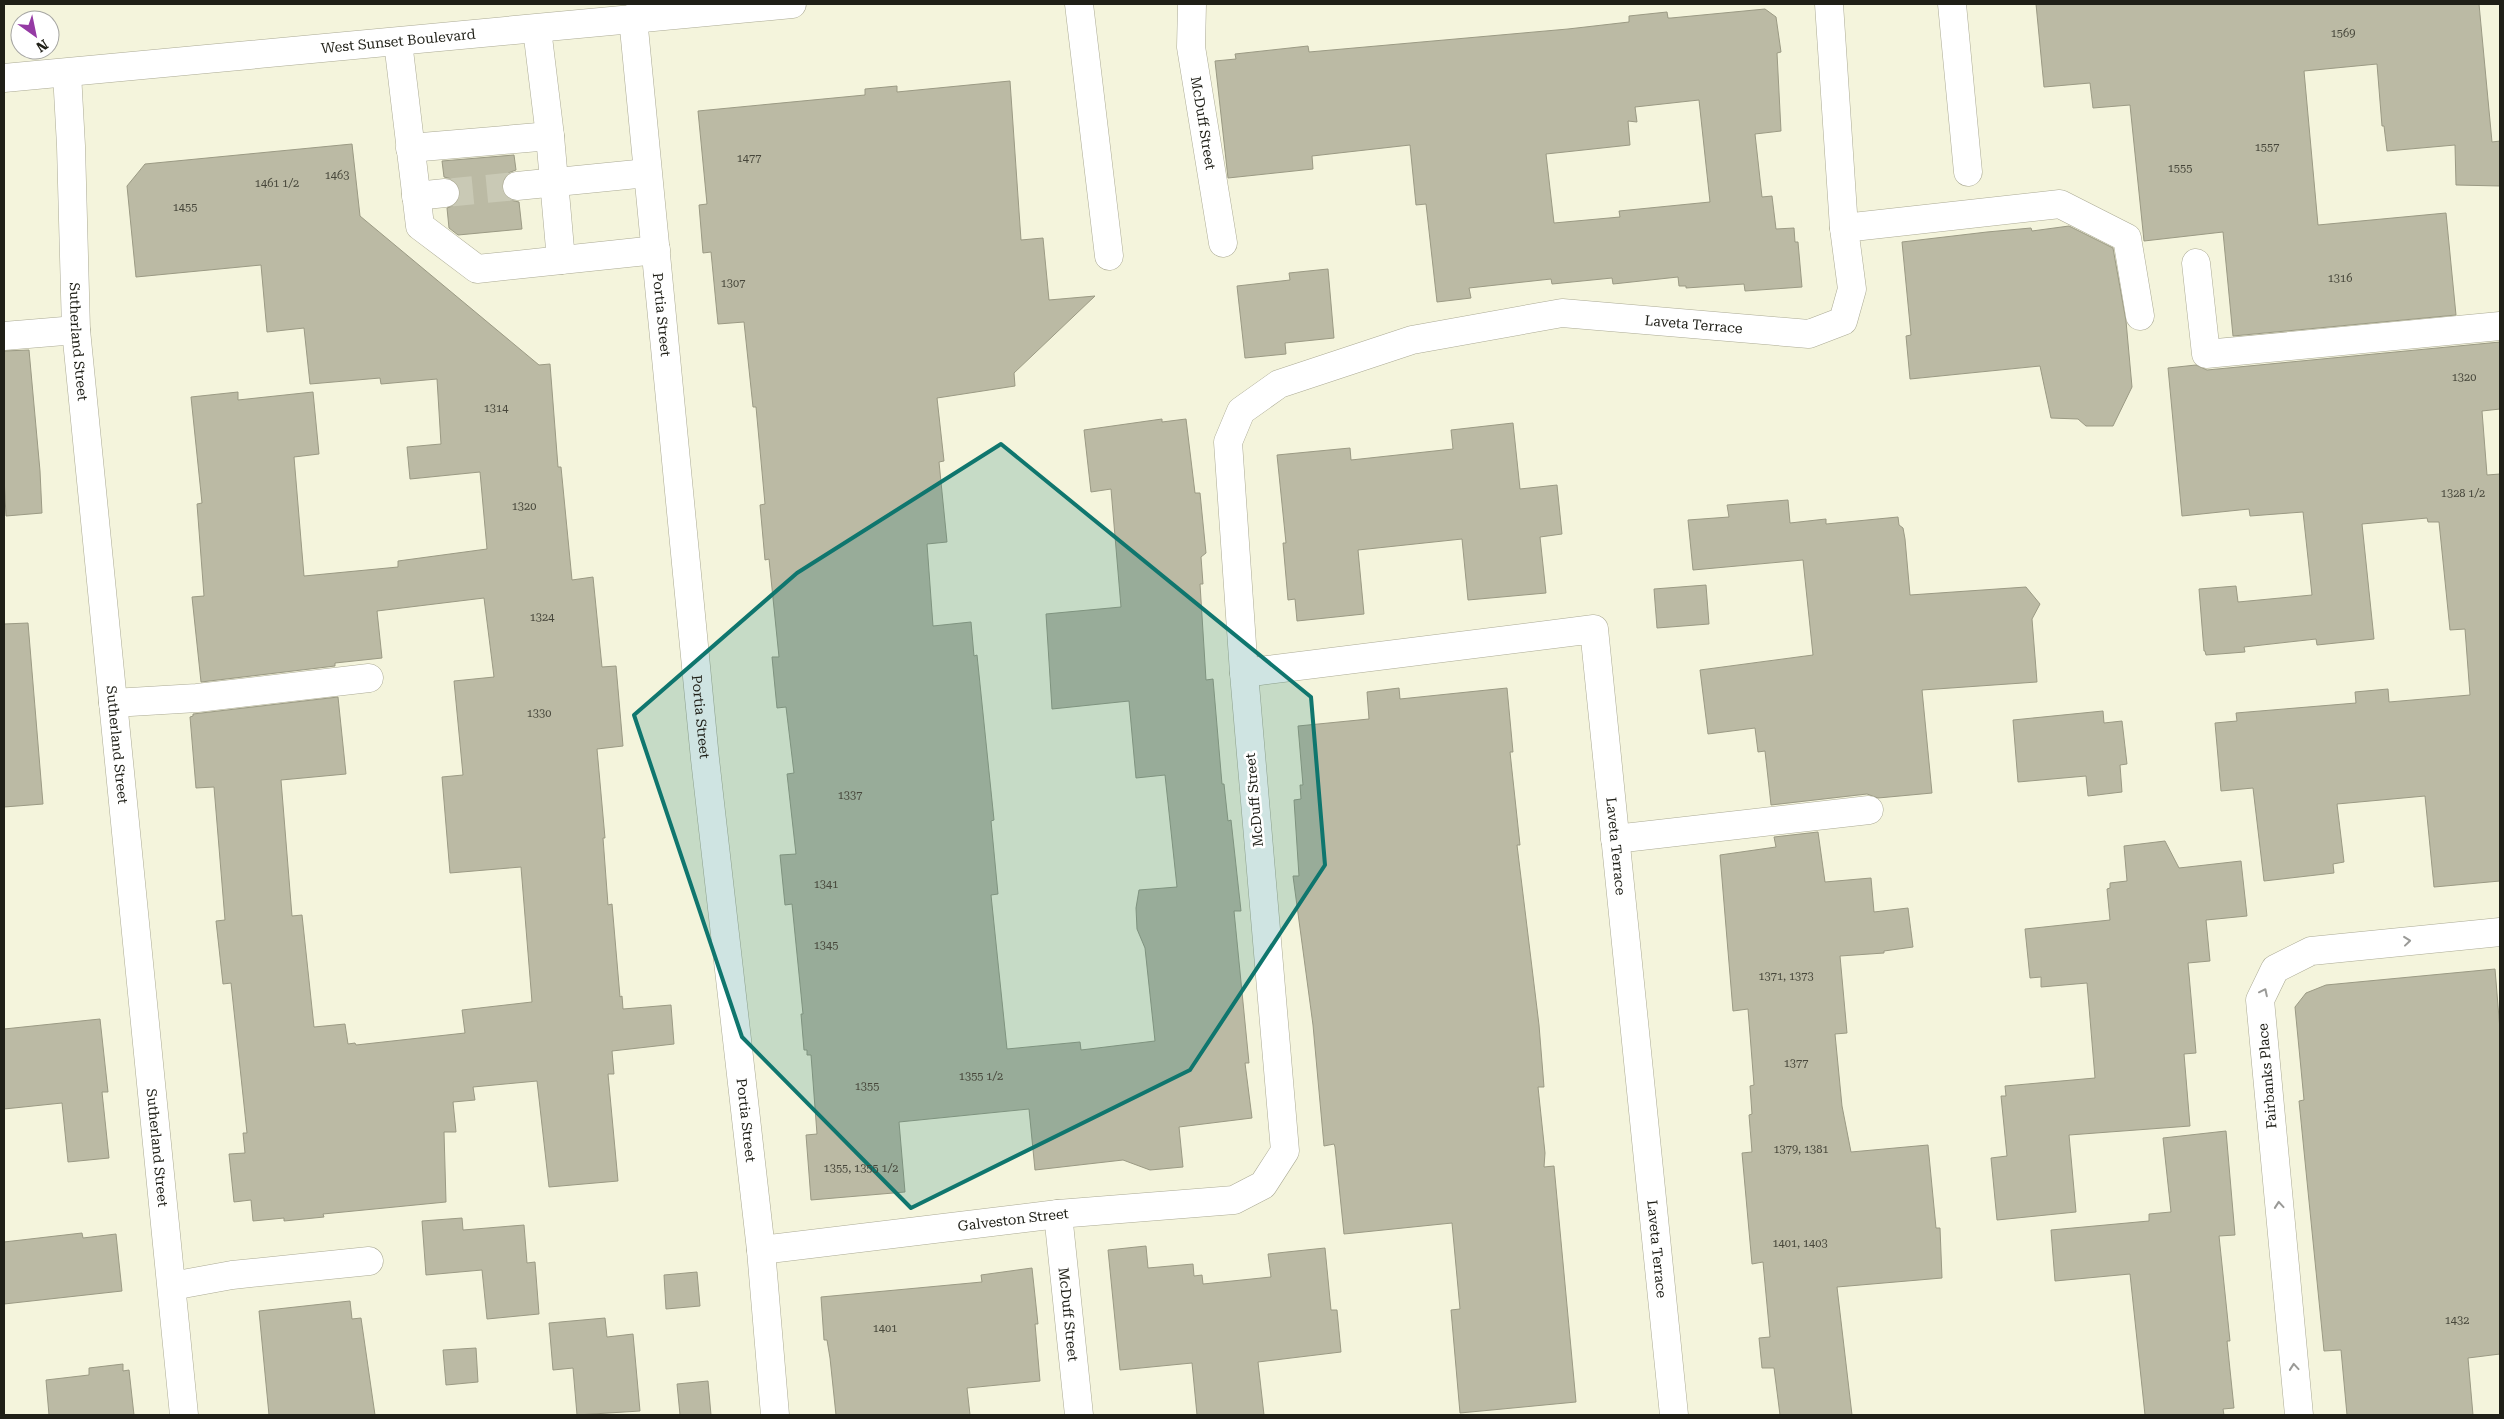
<svg xmlns="http://www.w3.org/2000/svg" width="2504" height="1419" font-family="'Roboto Serif',serif">
	<rect width="100%" height="100%" fill="#f4f4dc"/>
	<path fill="#bbbaa4" stroke="#9b9a84" fill-rule="evenodd" d="M2036 4H2479L2492 142 2500 141V186L2456 185 2455 145 2387 151 2384 126H2382L2377 64 2304 71 2318 225 2446 213 2456 315 2233 336 2223 232 2144 241 2130 105 2093 108 2090 83 2044 87Z
		M1765 9 1776 17 1781 52 1777 53 1781 131 1755 134 1762 197 1772 196 1776 229 1794 228 1795 242H1798L1802 287 1745 291 1744 284 1686 288V286H1679L1678 277 1613 284 1612 278 1552 284 1551 279 1469 288 1471 298 1437 302 1426 204 1416 205 1410 145 1312 156 1313 169 1228 178 1215 61 1236 59 1235 54 1308 46 1309 52 1568 29 1629 22V16L1667 12 1668 18H1671ZM1699 100 1710 202 1619 211 1620 217 1554 223 1546 154 1630 145 1628 121 1637 122 1635 107Z
		M1010 81 1021 240 1043 238 1049 300 1095 296 1014 373 1015 386 937 398 944 461 939 462 947 542 927 544 933 626 971 622 974 656 977 655 994 820 991 821 998 894 991 895 1007 1049 1080 1042 1081 1050 1155 1041 1145 948 1137 929 1136 908 1139 890 1177 887 1165 775 1136 778 1129 701 1052 709 1046 614 1121 607 1111 489 1091 492 1084 430 1162 419V422L1186 419 1195 493H1200L1206 553 1201 557 1203 584H1200L1206 680 1213 679 1222 784H1224L1228 821 1231 820 1241 911H1234L1249 1063H1245L1252 1118 1179 1127 1183 1167 1150 1170 1123 1160 1035 1170 1029 1109 899 1122 905 1192 811 1200 806 1135 817 1134 811 1055H807V1050H804L801 1014H803L792 904 785 905 780 855 796 854 787 774 794 773 786 707 777 708 772 657H779L769 559 765 560 760 505 765 504 756 407H753L744 322 718 324 711 252 703 253 699 205 707 204 698 111 865 95V89L897 86V92Z
		M352 144 360 216 539 365 550 364 558 467H561L572 580 593 577 602 667 616 666 623 746 597 749 605 838H603L608 905 612 904 620 997 622 996 623 1009 671 1005 674 1044 612 1051 614 1074H608L618 1181 549 1187 537 1081 473 1087 475 1100 453 1102 456 1132H444L446 1202 323 1214 324 1217 284 1221V1218L253 1221 251 1200 234 1202 229 1154 245 1153 243 1133H247L231 983 223 984 216 921 225 920 214 787 196 788 190 717 193 716V714L338 697 346 774 281 780 292 916 302 915 314 1027 345 1024 348 1044 355 1043 356 1045 465 1033 462 1010 532 1002 521 867 450 873 442 777 463 775 454 681 494 677 484 598 377 611 382 658 335 663V666L201 682 192 597 204 596 197 504 202 503 191 397 238 392V400L313 392 319 454 294 457 304 576 398 567V561L487 549 480 472 410 479 407 447 441 444 437 379 381 384 380 378 310 384 304 328 267 332 261 265 136 277 127 186 145 164Z
		M514 155 516 170 508 173 503 179 502 188 505 195 510 200 519 202 522 229 458 235 449 228 447 208 455 205 459 200 461 192 457 183 452 179 444 177 442 161Z
		M2069 226 2113 248 2126 321 2132 387 2113 426H2086L2078 419 2051 418 2040 366 1910 379 1906 336 1911 335 1902 242 1987 232 2031 228 2032 231Z
		M1328 269 1334 338 1285 343 1286 354 1245 358 1237 286 1290 280 1289 273Z
		M2500 342V409L2482 411 2487 475 2500 474V881L2434 887 2425 796 2337 804 2344 862 2333 864 2334 873 2264 881 2253 788 2221 791 2215 723 2237 721 2236 713 2356 703 2355 692 2388 689 2389 702 2470 695 2465 629 2450 630 2439 522H2428L2427 518 2362 524 2374 639 2317 645 2316 639 2244 647 2245 652 2206 655 2205 651H2204L2199 589 2236 586 2238 602 2312 595 2303 512 2250 516 2249 509 2182 516 2168 368 2196 365 2207 370Z
		M29 350 40 471 42 513 6 516 4 476V351Z
		M1513 423 1520 489 1557 485 1562 534 1540 537 1546 593 1468 600 1462 539 1358 550 1364 614 1297 621 1295 599 1288 600 1283 543H1286L1277 455 1350 448 1351 460 1453 449 1451 430Z
		M1788 500 1790 523 1826 519V524L1898 517 1899 525 1903 528 1905 539 1910 595 2026 587 2040 604 2032 619 2037 682 1922 690 1932 793 1878 798 1867 794 1771 805 1765 751 1758 752 1755 728 1708 734 1700 670 1813 655 1803 560 1693 570 1688 520 1729 517 1727 505Z
		M1706 585 1709 624 1657 628 1654 589Z
		M28 623 43 804 4 807V624Z
		M1399 688 1400 699 1507 688 1513 752H1510L1520 845H1517L1539 1025 1544 1087H1538L1545 1153 1544 1167 1554 1166 1576 1402 1460 1413 1451 1310 1460 1309 1452 1223 1344 1234 1335 1147 1334 1144 1324 1146 1313 1025 1293 876H1299L1294 800 1301 799 1300 785H1303L1298 726 1369 719 1367 692Z
		M2103 711 2104 723 2122 721 2127 764 2120 765 2122 792 2088 796 2086 776 2018 782 2013 720Z
		M1818 832 1825 882 1871 878 1874 912 1908 908 1913 947 1884 951V953L1840 956 1847 1033 1835 1034 1842 1106 1851 1152 1928 1145 1936 1228H1940L1942 1278 1837 1287 1852 1415H1780L1774 1368H1762L1759 1338 1770 1337 1763 1262 1752 1264 1742 1153 1752 1152 1749 1115 1752 1114 1750 1086 1754 1085 1748 1009 1733 1011 1720 855 1776 847 1774 837Z
		M2165 841 2179 868 2241 861 2247 916 2206 920 2210 961 2188 963 2196 1053 2184 1054 2190 1126 2069 1135 2076 1212 1997 1220 1991 1158 2007 1156 2001 1096H2006L2005 1086 2095 1078 2087 983 2041 987V977L2030 978 2025 929 2110 920 2107 889 2110 888V883L2127 881 2124 846Z
		M2495 969 2500 1030V1354L2468 1358 2473 1415H2347L2341 1350 2324 1351 2299 1101 2304 1100 2295 1007 2306 993 2326 985Z
		M100 1019 108 1092H102L109 1158 68 1162 62 1103 4 1109V1029Z
		M2226 1131 2235 1235 2219 1236 2230 1341H2227L2234 1408 2223 1409 2224 1415H2145L2130 1274 2055 1281 2051 1230 2149 1221V1214L2171 1212 2163 1138Z
		M462 1218 463 1230 524 1225 527 1263 535 1262 539 1314 487 1319 482 1270 426 1275 422 1221Z
		M82 1233 83 1238 116 1234 122 1291 4 1304V1242Z
		M1146 1246 1148 1268 1193 1264 1194 1276 1202 1275 1203 1284 1271 1277 1268 1254 1325 1248 1331 1310H1337L1341 1352 1258 1362 1264 1415H1197L1192 1363 1120 1370 1108 1250Z
		M1032 1268 1038 1324H1035L1040 1381 967 1388 970 1415H836L830 1358 827 1340H824L821 1297 982 1282 981 1275Z
		M697 1272 700 1306 666 1309 664 1275Z
		M350 1301 352 1319 361 1318 375 1415H269L259 1311Z
		M605 1318 607 1337 633 1334 640 1411 577 1415 573 1368 553 1370 549 1323Z
		M476 1348 478 1382 446 1385 443 1350Z
		M123 1364V1371L129 1370 134 1415H49L46 1380 89 1375V1368Z
		M708 1381 711 1415H680L677 1384Z"/>
	<g fill="none" stroke-linecap="round" stroke-linejoin="round">
		<path stroke="#c9c9b5" stroke-width="28" stroke-dasharray="28 14" stroke-linecap="butt" d="M445 193 517 186"/>
		<defs>
			<g id="minor">
				<path d="M1079 4 1109 256"/>
				<path id="s1" d="M1192 4 1191 47 1223 243"/>
				<path d="M1952 4 1968 172"/>
				<path id="s2" d="M633 18 705 759 761 1250 775 1415"/>
				<path d="M537 29 550 136"/>
				<path d="M398 42 420 226 477 269 656 250"/>
				<path id="s3" d="M67 73 71 146 76 330 184 1415"/>
				<path d="M410 148 550 136 561 260"/>
				<path d="M517 186 647 173"/>
				<path d="M416 196 445 193"/>
				<path d="M1844 228 2060 204 2127 238 2140 316"/>
				<path d="M2196 263 2206 354 2500 326"/>
				<path d="M4 336 76 330"/>
				<path id="s4" d="M1244 673 1594 629 1674 1415"/>
				<path d="M113 703 197 698 369 678"/>
				<path d="M1615 839 1869 810"/>
				<path id="s5" d="M1058 1214 1079 1415"/>
				<path id="s6" d="M761 1250 1058 1214 1234 1200 1263 1185 1285 1151 1244 673 1228 442 1241 411 1279 384 1412 340 1562 313 1809 334 1843 321 1852 289 1844 228 1829 4"/>
				<path d="M172 1286 232 1275 369 1261"/>
				<path d="M2299 1415 2260 1000 2275 969 2311 951 2500 932"/>
			</g>
			<g id="major">
				<path id="s7" d="M4 78 792 4"/>
			</g>
		</defs>
		<use href="#minor" stroke="#abaa94" stroke-width="29"/>
		<use href="#major" stroke="#abaa94" stroke-width="29"/>
		<use href="#minor" stroke="#fff" stroke-width="28"/>
		<use href="#major" stroke="#fff" stroke-width="28"/>
	</g>
	<defs><path id="oneway-chevron" d="M-2-3.5L2.5 0L-2 3.5" fill="none" stroke-width="1.6" stroke-linecap="round" stroke-linejoin="round" transform="scale(1.25)"/></defs>
	<g stroke="#9a9a97">
		<use href="#oneway-chevron" transform="translate(2407 941) rotate(-6)"/>
		<use href="#oneway-chevron" transform="translate(2264 992) rotate(-64)"/>
		<use href="#oneway-chevron" transform="translate(2279 1205) rotate(-95)"/>
		<use href="#oneway-chevron" transform="translate(2294 1367) rotate(-95)"/>
	</g>
	<path fill="#0f766e" fill-opacity="0.2" stroke="#0f766e" stroke-width="4" stroke-linejoin="round" d="M1001 444 1311 697 1325 865 1190 1070 911 1208 742 1037 634 715 797 573Z"/>
	<g text-anchor="middle" stroke-width="5" stroke-linejoin="round" paint-order="stroke">
		<g font-size="11" fill="#46463a">
			<text x="2343" y="37">1569</text>
			<text x="2267" y="151">1557</text>
			<text x="749" y="162">1477</text>
			<text x="2180" y="172">1555</text>
			<text x="337" y="179">1463</text>
			<text x="277" y="187">1461 1/2</text>
			<text x="185" y="211">1455</text>
			<text x="2340" y="282">1316</text>
			<text x="733" y="287">1307</text>
			<text x="2464" y="381">1320</text>
			<text x="496" y="412">1314</text>
			<text x="2463" y="497">1328 1/2</text>
			<text x="524" y="510">1320</text>
			<text x="542" y="621">1324</text>
			<text x="539" y="717">1330</text>
			<text x="850" y="799">1337</text>
			<text x="826" y="888">1341</text>
			<text x="826" y="949">1345</text>
			<text x="1786" y="980">1371, 1373</text>
			<text x="1796" y="1067">1377</text>
			<text x="981" y="1080">1355 1/2</text>
			<text x="867" y="1090">1355</text>
			<text x="1801" y="1153">1379, 1381</text>
			<text x="861" y="1172">1355, 1355 1/2</text>
			<text x="1800" y="1247">1401, 1403</text>
			<text x="2457" y="1324">1432</text>
			<text x="885" y="1332">1401</text>
		</g>
		<g font-size="14" fill="#1f1f17" stroke="#fff">
			<text dy="5" stroke="none"><textPath href="#s7" startOffset="396">West Sunset Boulevard</textPath></text>
			<text dy="5" stroke="none"><textPath href="#s1" startOffset="120">McDuff Street</textPath></text>
			<text dy="5" stroke="none"><textPath href="#s2" startOffset="298">Portia Street</textPath></text>
			<text dy="5" stroke="none"><textPath href="#s6" startOffset="1765">Laveta Terrace</textPath></text>
			<text dy="5" stroke="none"><textPath href="#s3" startOffset="269">Sutherland Street</textPath></text>
			<text dy="5" stroke="none"><textPath href="#s2" startOffset="702">Portia Street</textPath></text>
			<text dy="5" stroke="none"><textPath href="#s3" startOffset="674">Sutherland Street</textPath></text>
			<text transform="translate(1254 800) rotate(-95)" y="5">McDuff Street</text>
			<text dy="5" stroke="none"><textPath href="#s4" startOffset="571">Laveta Terrace</textPath></text>
			<text transform="translate(2267 1076) rotate(-95)" y="5">Fairbanks Place</text>
			<text dy="5" stroke="none"><textPath href="#s2" startOffset="1108">Portia Street</textPath></text>
			<text dy="5" stroke="none"><textPath href="#s3" startOffset="1079">Sutherland Street</textPath></text>
			<text dy="5" stroke="none"><textPath href="#s6" startOffset="254">Galveston Street</textPath></text>
			<text dy="5" stroke="none"><textPath href="#s4" startOffset="976">Laveta Terrace</textPath></text>
			<text dy="5" stroke="none"><textPath href="#s5" startOffset="101">McDuff Street</textPath></text>
		</g>
	</g>
	<rect width="2504" height="1419" fill="none" stroke="#1f1f17" stroke-width="10"/>
	<g transform="translate(35 35) rotate(147)"><circle r="24" fill="#ffffff" stroke="#a5a5a2"/>
	<path d="M0-4L9 19L0 12L-9 19Z" fill="#953aa4"/>
	<text y="-8" font-size="14" font-weight="bold" text-anchor="middle" fill="#1f1f17">N</text>
	</g>
</svg>
